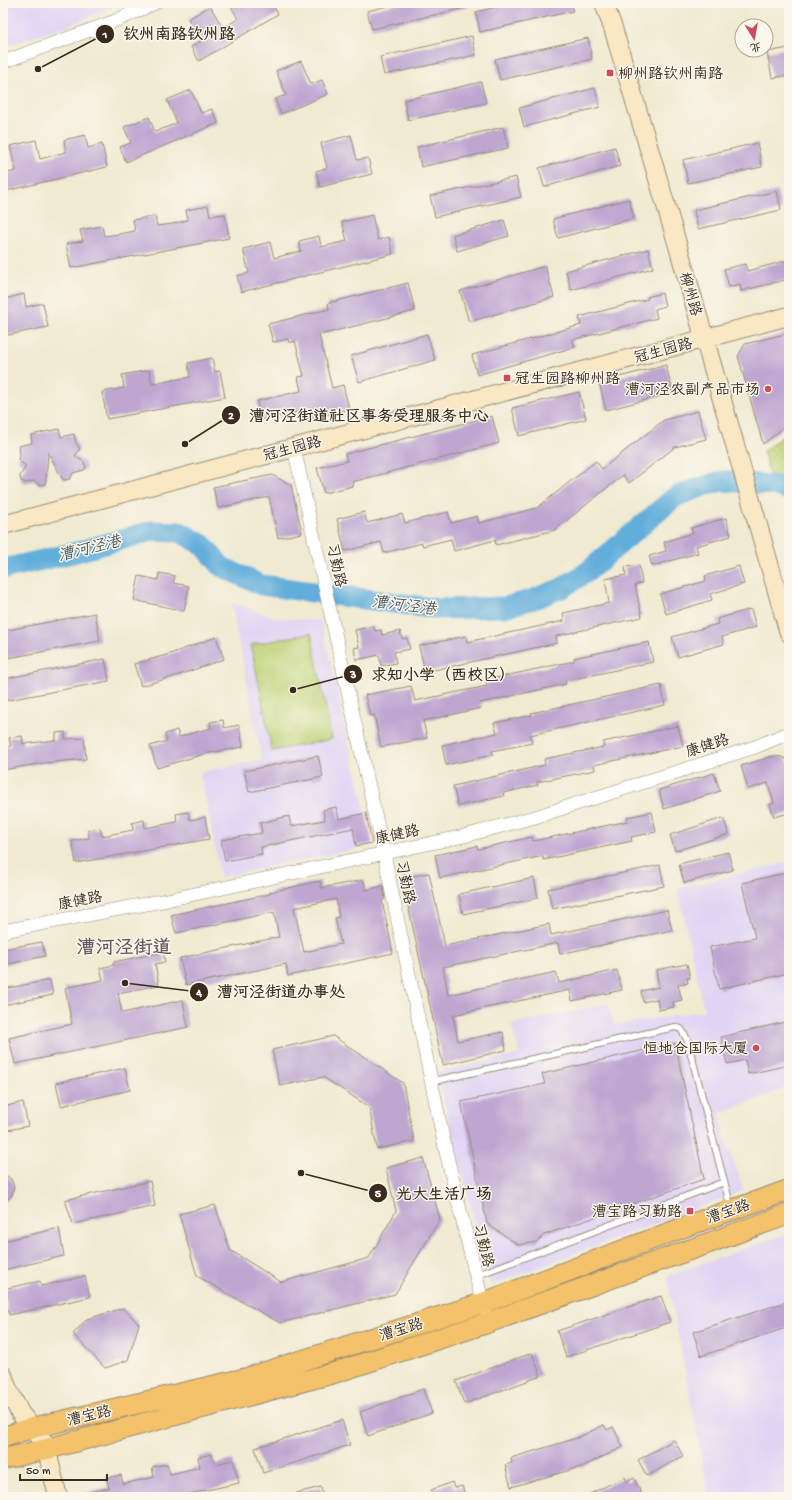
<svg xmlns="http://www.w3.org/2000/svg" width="792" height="1500" font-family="'Gochi Hand','LXGW WenKai TC',sans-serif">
	<defs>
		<pattern id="park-dots" width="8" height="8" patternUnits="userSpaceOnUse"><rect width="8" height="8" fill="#bdd175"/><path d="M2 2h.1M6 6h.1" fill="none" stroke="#a3b465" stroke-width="1.8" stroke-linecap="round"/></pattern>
	</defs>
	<rect width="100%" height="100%" fill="#fbf7ec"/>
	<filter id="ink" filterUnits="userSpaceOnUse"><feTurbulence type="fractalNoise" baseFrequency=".025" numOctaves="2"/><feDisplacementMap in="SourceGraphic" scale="8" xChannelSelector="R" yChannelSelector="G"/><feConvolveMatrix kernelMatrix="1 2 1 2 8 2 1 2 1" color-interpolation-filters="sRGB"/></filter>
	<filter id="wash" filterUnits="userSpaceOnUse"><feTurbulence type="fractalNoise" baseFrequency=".012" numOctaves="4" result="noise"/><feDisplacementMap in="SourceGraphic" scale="16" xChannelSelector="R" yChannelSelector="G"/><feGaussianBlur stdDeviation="0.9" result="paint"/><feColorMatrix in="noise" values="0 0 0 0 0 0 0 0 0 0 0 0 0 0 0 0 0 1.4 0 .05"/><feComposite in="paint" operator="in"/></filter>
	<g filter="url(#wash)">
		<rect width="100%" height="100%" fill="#f0ead1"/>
		<path fill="#e0d4f4" d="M3 3H122L70 25 3 47Z
			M231 603 278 618 321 621 373 845 221 877 200 772 262 760Z
			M789 862V1087L720 1113 723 1132 744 1190 491 1285 436 1072 520 1054 511 1024 608 1004 614 1025 704 1011 678 889Z
			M789 1233V1497H709L667 1276Z"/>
		<path fill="url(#park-dots)" stroke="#7c7e4a" d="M789 431V490L773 485 763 451Z"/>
		<path fill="#bdd175" stroke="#7c7e4a" d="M311 633 332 739 272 751 251 645Z"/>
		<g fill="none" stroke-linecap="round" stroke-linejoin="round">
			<path stroke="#62aedb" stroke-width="21" d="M3 569 73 553 152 531 180 532 203 545 222 567 261 585 439 609 505 607 534 599 562 588 587 572 675 497 701 487 722 481 773 485 789 490"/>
		</g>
		<g id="blocks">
			<path fill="#bea6d1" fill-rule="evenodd" d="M229 3H272L278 14 199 61 191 47 201 41 188 19 210 6 223 28 238 19Z
				M401 3H468L469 7 372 29 367 11Z
				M513 3H571L573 11 480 32 476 12Z
				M472 36 476 55 384 75 380 57Z
				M588 38 592 59 500 80 495 59Z
				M789 48V75L772 78 767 52Z
				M301 61 311 84 322 80 328 94 281 114 275 99 286 95 276 71Z
				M481 82 486 103 408 120 404 100Z
				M595 88 600 107 524 127 519 108Z
				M191 90 201 113 212 109 218 123 126 162 120 147 131 143 124 127 149 117 155 132 177 123 167 100Z
				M503 127 508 148 421 167 417 147Z
				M85 135 88 148 102 144 107 167 6 191 3 174 16 171 10 146 36 140 40 159 66 152 64 140Z
				M351 135 357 160 368 158 372 174 320 187 316 171 327 168 321 143Z
				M757 143 762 167 688 183 683 160Z
				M615 147 620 166 544 187 539 168Z
				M516 177 521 197 435 217 430 196Z
				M777 191 781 210 698 229 694 210Z
				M629 199 634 218 558 238 553 219Z
				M208 206 210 216 225 214 229 238 71 268 66 244 83 241 80 230 102 226 104 236 119 234 135 231 133 220 155 216 157 226 172 224 188 220 186 210Z
				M372 215 378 240 389 237 393 254 241 292 237 276 249 273 243 249 270 242 274 258 301 251 299 241 319 236 321 247 347 241 342 222Z
				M504 220 509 236 457 251 453 235Z
				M648 249 653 268 571 290 566 271Z
				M789 260V279L741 291 740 284 729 287 724 269 745 264 747 271Z
				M545 266 554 297 469 322 460 291Z
				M408 283 415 311 319 335 332 388 343 385 349 409 304 420 302 411 260 420 257 401 301 391 298 377 304 376 295 341 289 343 288 339 273 342 268 324 329 309 328 303Z
				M662 293 665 306 655 309 657 318 572 340 575 347 477 375 472 355 581 325 579 317 648 299 647 297Z
				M24 294 26 307 43 303 48 327 3 336V312L7 311 4 299Z
				M789 333V423L763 444 738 356 745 344Z
				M427 334 435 360 359 382 351 356Z
				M212 358 215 372 220 371 225 397 107 419 102 392 124 388 122 375 149 370 152 384 190 377 188 363Z
				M666 365 673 393 606 410 599 382Z
				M579 392 586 419 519 436 512 408Z
				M698 411 706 439 675 447 629 483 623 475 555 530 496 545 495 540 454 551 451 539 423 546 422 543 384 553 381 542 345 551 337 519 364 512 367 523 402 514 405 523 448 512 451 523 477 516 479 523 537 508 596 461 602 469 664 420Z
				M492 416 499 443 352 482 353 486 324 493 317 468 347 461 345 454Z
				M59 429 61 437 74 434 76 443 79 447V450L75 456 84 462 86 468 84 470 73 473 70 479 64 480 62 478 48 452 46 481 45 484 39 485 34 481 26 483 21 481 20 476 26 466 20 462 18 460 20 454 19 446 32 443 31 435Z
				M272 475 291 485 302 533 278 538 269 497 218 508 213 487Z
				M726 518 731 536 696 546 698 553 652 566 649 556 666 551 664 542 693 533 691 528Z
				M639 565 642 583 635 585 642 617 556 636 557 643 425 672 419 646 466 636 467 642 564 621 563 613 609 603 605 579 626 575 625 567Z
				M739 566 744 584 710 594 712 600 666 614 660 594 706 581 705 576Z
				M159 573 175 576 173 583 189 586 184 611 134 600 139 576 158 580Z
				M751 609 756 627 722 637 724 644 678 657 672 637 718 624 717 619Z
				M95 613 100 641 3 659V631Z
				M373 626 375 631 381 630 382 635 400 631 402 639 407 638 410 649 394 652 396 663 381 666 379 655 356 660 354 648 359 647 355 630Z
				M216 637 224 659 179 675 141 686 134 664 170 654Z
				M649 642 653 662 565 681 566 684 480 703 481 708 423 721 427 738 381 747 374 715 370 716 365 695 411 686 415 701 487 686 486 680 574 661V658Z
				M105 659 109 681 3 701V679Z
				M661 685 665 705 530 735 532 743 492 751 493 755 446 765 442 745 497 733 494 723 532 715 531 713Z
				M223 720 224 728 239 725 243 747 204 754 157 768 150 746 167 741 165 734 177 730 179 737 211 728 210 722Z
				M678 726 683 746 594 765 595 770 537 782 538 785 503 793 504 796 458 806 453 786 545 765 544 759 604 747 603 742Z
				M65 732V739L84 738 86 759 44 763 3 770V747L11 746 9 738 22 736 23 744 56 740V733Z
				M318 756 323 777 249 792 244 771Z
				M773 756 782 757 786 759 789 763V813L774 817 770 804 774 803 768 783 748 789 741 766Z
				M714 773 720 791 664 809 659 790Z
				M336 807 339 819 366 813 372 843 356 846 353 828 261 847 262 854 225 861 221 840 262 833 260 823 289 816 291 826 325 820 323 810Z
				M188 812 190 820 205 817 209 839 76 863 72 841 89 838 88 830 100 828 102 836 133 830 132 823 144 820 145 828 177 822 176 814Z
				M652 812 656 832 631 837 632 841 543 860V856L440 878 435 855 477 846 478 849 532 837 533 841 628 821 627 817Z
				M723 818 729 834 675 851 670 835Z
				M728 852 733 870 684 883 679 864Z
				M660 865 664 886 552 909 548 889Z
				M789 872V973L719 989 710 947 755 938 742 883Z
				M429 873 445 946 549 924 551 935 667 910 672 930 560 954 558 943 443 967 448 995 556 972 559 983 617 970 622 990 572 1001 570 990 453 1015 458 1041 503 1032 506 1050 443 1065 402 878Z
				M534 878 538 898 463 914 459 894Z
				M364 880 366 890 383 886 385 899 382 900 393 953 288 976 286 964 186 985 180 958 279 937 274 912 176 933 171 915 270 894V892L320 881 321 888ZM336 899 339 917 335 918 341 944 304 952 294 908Z
				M42 942 45 956 3 965V949Z
				M163 952 165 962 155 964 159 985 118 993 122 1013 183 1000 188 1027 15 1064 9 1038 72 1024 65 988 103 980 100 968 114 965 113 962Z
				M687 964 690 978H687L688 983 678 985 682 1000 673 1002 674 1007 659 1010 657 999 643 1002 641 991 659 987 656 970Z
				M50 980 53 995 3 1005V989Z
				M789 1021V1065L748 1074 745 1060 727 1064 721 1037Z
				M333 1036 403 1083 414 1141 377 1149 369 1107 323 1077 280 1086 272 1050Z
				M675 1043 704 1179 544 1235 536 1242 519 1245 487 1224 461 1102 545 1084 542 1074Z
				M125 1068 130 1090 61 1106 56 1083Z
				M23 1102 28 1126 3 1131V1107Z
				M423 1158 440 1219 395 1294 280 1323 197 1276 179 1214 215 1205 230 1250 281 1282 369 1258 396 1211 386 1168Z
				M3 1173 11 1179 14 1187 12 1195 3 1204Z
				M150 1181 155 1206 73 1224 65 1200Z
				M59 1228 64 1256 3 1270V1241Z
				M85 1276 90 1297 9 1315 3 1289 40 1281 41 1286Z
				M661 1296 670 1322 566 1357 557 1331Z
				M789 1301V1327L701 1356 693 1332Z
				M123 1308 139 1324 128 1360 105 1368 73 1334 87 1319Z
				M532 1353 541 1376 464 1404 456 1381Z
				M423 1389 432 1413 368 1436 360 1412Z
				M342 1420 350 1445 263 1473 255 1448Z
				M604 1425 607 1430 613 1427 623 1447 584 1466 511 1487 505 1465 512 1463 511 1458 577 1438Z
				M674 1440 683 1456 647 1476 638 1460Z
				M212 1454 215 1464 233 1460 239 1483 176 1497H84V1493L109 1488 106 1478 121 1475 123 1484 154 1477 152 1467 167 1464 170 1474 200 1467 198 1457Z
				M625 1477 627 1482 634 1478 643 1497H583Z
				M452 1482 454 1488 462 1486 466 1497H434L431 1490Z
				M321 1487 323 1497H296V1493Z"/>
		</g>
	</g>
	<g filter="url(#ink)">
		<use href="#blocks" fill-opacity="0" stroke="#968a78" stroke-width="1"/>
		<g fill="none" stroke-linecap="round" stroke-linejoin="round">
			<defs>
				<path id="lane" d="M430 1082 675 1027 681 1029 687 1039 731 1208
					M475 1276 724 1182"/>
				<path id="street" d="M3 62 115 21 155 3
					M294 448 384 854 446 1152 484 1309
					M3 931 167 900 464 836 535 817 755 747 789 733"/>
				<path id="secondary" d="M604 3 613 28 675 236 789 633
					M3 525 789 316
					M3 1375 7 1387 20 1413 45 1443 58 1497"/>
				<path id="primary" d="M3 1437 32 1428 247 1378 483 1303 695 1223 789 1190
					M3 1459 47 1449 334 1373 487 1323 789 1214"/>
			</defs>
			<use href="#lane" stroke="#968a78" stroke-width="8"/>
			<use href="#street" stroke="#968a78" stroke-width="14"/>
			<use href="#secondary" stroke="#968a78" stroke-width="20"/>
			<use href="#primary" stroke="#968a78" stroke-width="22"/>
			<use href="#lane" stroke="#fff" stroke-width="6"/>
			<use href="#street" stroke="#fff" stroke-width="13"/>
			<use href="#secondary" stroke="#fae7c3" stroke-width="18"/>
			<use href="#primary" stroke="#f3c26a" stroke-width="20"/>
		</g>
	</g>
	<g fill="#d1495b" stroke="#fbf7ec" stroke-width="1.5">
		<rect x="606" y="69" width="8" height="8" rx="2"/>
		<rect x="503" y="374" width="8" height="8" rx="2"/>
		<circle cx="768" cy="389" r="4"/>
		<circle cx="756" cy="1048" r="4"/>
		<rect x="686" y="1207" width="8" height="8" rx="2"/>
	</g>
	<g text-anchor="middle" stroke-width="3" stroke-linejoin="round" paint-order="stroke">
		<g font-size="15" fill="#3b2a1e" stroke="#fbf7ec" text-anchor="end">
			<text x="618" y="78" text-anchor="start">柳州路钦州南路</text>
			<text x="515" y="383" text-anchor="start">冠生园路柳州路</text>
			<text x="760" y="394">漕河泾农副产品市场</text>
			<text x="748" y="1053">恒地仓国际大厦</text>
			<text x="682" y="1216">漕宝路习勤路</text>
		</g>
		<g font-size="15" fill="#3b2a1e" stroke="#fbf7ec">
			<text transform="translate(691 294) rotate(74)" y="5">柳州路</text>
			<text transform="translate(663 350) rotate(-15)" y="5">冠生园路</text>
			<text transform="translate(292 448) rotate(-15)" y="5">冠生园路</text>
			<text transform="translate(337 565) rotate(78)" y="5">习勤路</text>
			<text transform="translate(707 745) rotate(-18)" y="5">康健路</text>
			<text transform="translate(397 834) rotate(-12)" y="5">康健路</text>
			<text transform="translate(406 882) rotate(78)" y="5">习勤路</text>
			<text transform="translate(80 900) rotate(-11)" y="5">康健路</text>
			<text transform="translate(728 1211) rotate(-19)" y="5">漕宝路</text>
			<text transform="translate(484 1245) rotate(76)" y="5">习勤路</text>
			<text transform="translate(401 1329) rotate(-17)" y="5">漕宝路</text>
			<text transform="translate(89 1415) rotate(-13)" y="5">漕宝路</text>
		</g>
		<g font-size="16" font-style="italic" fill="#495860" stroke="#fbf7ec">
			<text transform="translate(89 547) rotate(-14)" y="6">漕河泾港</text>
			<text transform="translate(404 604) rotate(7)" y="6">漕河泾港</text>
		</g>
		<g font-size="19" font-weight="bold" fill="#69555d" stroke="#fbf7ec">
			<text x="124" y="953">漕河泾街道</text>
		</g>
	</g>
	<path fill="none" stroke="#3b2a1e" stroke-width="1.5" d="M38 69L105 34M185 444L231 415M293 690L353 674M125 983L199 992M301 1173L378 1193"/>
	<g fill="#3b2a1e" stroke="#fbf7ec" stroke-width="1.5">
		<circle cx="38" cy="69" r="4"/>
		<circle cx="185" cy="444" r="4"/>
		<circle cx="293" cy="690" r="4"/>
		<circle cx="125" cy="983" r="4"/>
		<circle cx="301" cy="1173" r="4"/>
		<circle cx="105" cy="34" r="10"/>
		<circle cx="231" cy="415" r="10"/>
		<circle cx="353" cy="674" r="10"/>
		<circle cx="199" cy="992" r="10"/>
		<circle cx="378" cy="1193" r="10"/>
	</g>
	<g font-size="12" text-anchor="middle" font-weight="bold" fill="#fff">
		<text x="105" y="38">1</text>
		<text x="231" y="419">2</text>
		<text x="353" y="678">3</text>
		<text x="199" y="996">4</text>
		<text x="378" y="1197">5</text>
	</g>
	<g font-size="16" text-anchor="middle" font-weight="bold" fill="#3b2a1e" stroke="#fbf7ec" stroke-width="3" stroke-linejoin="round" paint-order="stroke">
		<text x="179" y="39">钦州南路钦州路</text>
		<text x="369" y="421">漕河泾街道社区事务受理服务中心</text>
		<text x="443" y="680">求知小学（西校区）</text>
		<text x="281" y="997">漕河泾街道办事处</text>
		<text x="444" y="1199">光大生活广场</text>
	</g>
	<rect width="792" height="1500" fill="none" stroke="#fbf7ec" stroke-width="16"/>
	<g transform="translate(754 38) rotate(169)"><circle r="19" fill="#fbf7ec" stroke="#aea59a"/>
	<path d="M0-3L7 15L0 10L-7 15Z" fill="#d1495b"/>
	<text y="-6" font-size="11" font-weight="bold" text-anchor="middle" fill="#3b2a1e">北</text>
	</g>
	<path d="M20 1474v6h87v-6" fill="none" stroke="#3b2a1e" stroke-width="2"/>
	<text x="26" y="1474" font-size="12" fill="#3b2a1e" stroke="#fbf7ec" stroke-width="3" paint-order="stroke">50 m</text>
</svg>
